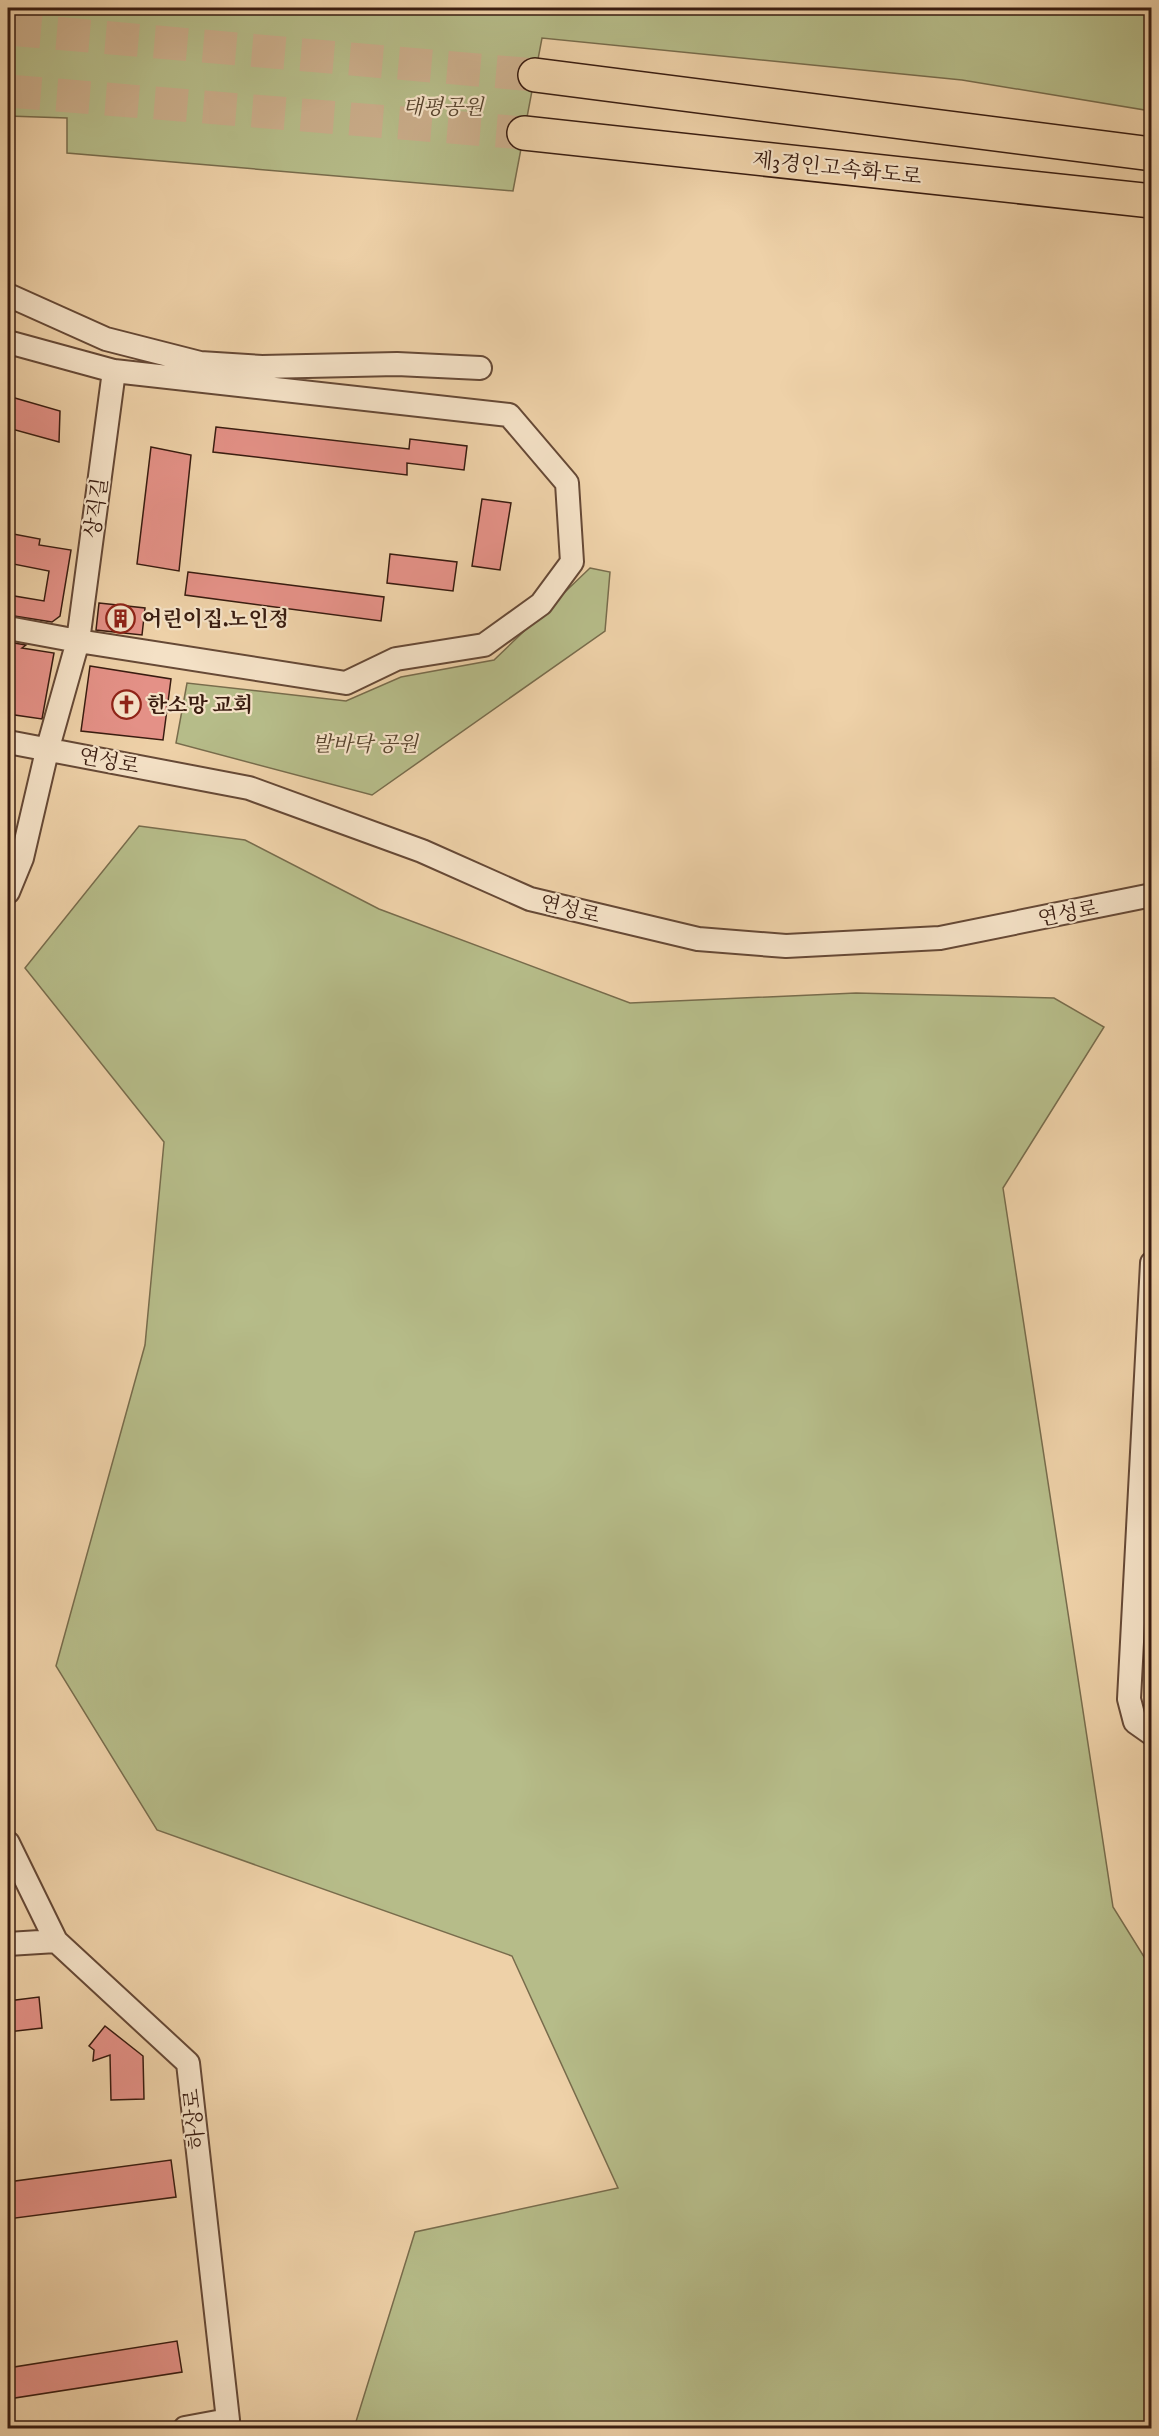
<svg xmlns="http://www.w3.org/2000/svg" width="1159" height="2436" font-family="'IM FELL DW Pica','Noto Serif KR',serif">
	<rect width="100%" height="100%" fill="#eed1a8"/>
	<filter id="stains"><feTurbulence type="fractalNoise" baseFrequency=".00333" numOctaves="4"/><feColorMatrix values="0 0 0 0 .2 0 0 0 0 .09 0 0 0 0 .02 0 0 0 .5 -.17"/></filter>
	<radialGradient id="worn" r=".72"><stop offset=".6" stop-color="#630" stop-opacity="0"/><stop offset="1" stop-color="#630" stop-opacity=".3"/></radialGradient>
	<path fill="#b6bc89" stroke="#786c4c" stroke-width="1.5" d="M8 8H1151V111L962 80 542 38 513 191 67 153V118L8 116Z
		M590 568 610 572 605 631 372 795 176 743 187 683 346 701 401 677 494 660Z
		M139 826 245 840 379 909 630 1003 856 993 1054 998 1104 1027 1003 1188 1113 1907 1151 1968V2428H354L415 2232 618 2188 512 1956 157 1830 56 1666 145 1345 164 1142 25 968Z"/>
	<path fill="#e49187" stroke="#391c10" stroke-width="1.5" d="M8 396 60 411 59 442 8 428Z
		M216 427 409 449 410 439 467 446 464 470 407 463V475L213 452Z
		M151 447 191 455 179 571 137 564Z
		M482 499 511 503 500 570 472 566Z
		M8 533 40 539 39 545 71 550 60 616 52 622 8 615V595L44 601 49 571 8 563Z
		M390 554 457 562 453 591 387 583Z
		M188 572 384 597 381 621 185 595Z
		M99 603 145 608 142 635 96 630Z
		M8 642 26 645 22 648 54 653 42 719 8 714Z
		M90 666 171 679 163 740 81 731Z
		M39 1997 42 2028 8 2032V2001Z
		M105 2026 143 2056 144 2099 111 2100 110 2055 93 2061 94 2050 89 2046Z
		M171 2160 176 2197 8 2219V2182Z
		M177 2341 182 2372 8 2399V2368Z"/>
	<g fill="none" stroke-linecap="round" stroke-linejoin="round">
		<path stroke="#caad8a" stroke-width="33" stroke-dasharray="33 16" stroke-linecap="butt" d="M8 29 535 75
			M8 91 524 133"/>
		<defs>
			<path id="minor" d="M8 295 106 339 200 363 262 367 397 364 480 368
				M8 342 114 371 509 415 567 483 572 562 541 604 484 645 396 659 346 683 78 641 8 628
				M8 742 249 788 422 851 530 899 698 939 786 946 940 938 1152 895
				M8 892 22 858 47 751 78 641 114 371
				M1152 1263 1129 1699 1135 1722 1152 1734
				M8 1843 56 1941 188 2063 228 2420 185 2428
				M8 1944 56 1941"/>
			<path id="highway" d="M535 75 1152 154
				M524 133 1152 201"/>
		</defs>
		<use href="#minor" stroke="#664936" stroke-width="26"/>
		<use href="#highway" stroke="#391c10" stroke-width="36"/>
		<use href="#minor" stroke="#f4e1c6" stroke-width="22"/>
		<use href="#highway" stroke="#eed1a8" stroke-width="33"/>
	</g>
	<defs>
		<symbol id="building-ring" viewBox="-11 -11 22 22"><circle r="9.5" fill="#f4e1c6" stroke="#8f2418" stroke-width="1.5"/><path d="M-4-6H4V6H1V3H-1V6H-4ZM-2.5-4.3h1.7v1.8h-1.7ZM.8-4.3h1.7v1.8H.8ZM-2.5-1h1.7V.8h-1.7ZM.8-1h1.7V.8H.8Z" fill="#8f2418"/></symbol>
		<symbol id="church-ring" viewBox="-11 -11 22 22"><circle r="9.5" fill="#f4e1c6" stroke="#8f2418" stroke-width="1.5"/><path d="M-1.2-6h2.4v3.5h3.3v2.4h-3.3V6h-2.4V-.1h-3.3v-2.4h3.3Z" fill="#8f2418"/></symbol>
	</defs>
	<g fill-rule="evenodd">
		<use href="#building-ring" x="104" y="602" width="33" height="33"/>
		<use href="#church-ring" x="110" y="688" width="33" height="33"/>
	</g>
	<g text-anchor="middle" stroke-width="4.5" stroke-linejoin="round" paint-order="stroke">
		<g font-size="21" font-style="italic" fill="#58442e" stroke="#f4e1c6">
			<text x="443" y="114">태평공원</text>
			<text x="365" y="751">발바닥 공원</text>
		</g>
		<g font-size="21" fill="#391c10" stroke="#f4e1c6">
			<text transform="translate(837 168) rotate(6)" y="7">제3경인고속화도로</text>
			<text transform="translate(96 508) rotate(-82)" y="7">상직길</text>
			<text transform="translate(109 761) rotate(11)" y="7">연성로</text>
			<text transform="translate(570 909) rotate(14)" y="7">연성로</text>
			<text transform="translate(1068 913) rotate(-11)" y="7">연성로</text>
			<text transform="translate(194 2119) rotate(-96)" y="7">하상로</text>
		</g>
		<g font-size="21" font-weight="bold" fill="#391c10" stroke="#f4e1c6" text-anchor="start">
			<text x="142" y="626">어린이집.노인정</text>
			<text x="147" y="712">한소망 교회</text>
		</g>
	</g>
	<rect width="1159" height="2436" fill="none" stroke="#eed1a8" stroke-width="30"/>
	<rect x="9" y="9" width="1141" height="2418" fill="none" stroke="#391c10" stroke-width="3"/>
	<rect x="15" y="15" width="1129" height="2406" fill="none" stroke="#391c10" stroke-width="1.5"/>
	<rect width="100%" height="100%" filter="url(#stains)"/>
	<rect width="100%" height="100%" fill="url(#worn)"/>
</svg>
